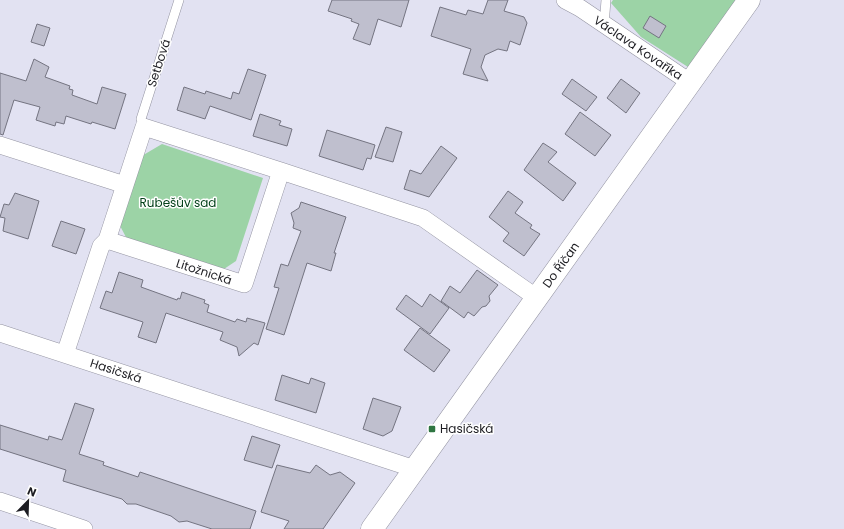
<svg xmlns="http://www.w3.org/2000/svg" width="844" height="529" font-family="Poppins,sans-serif">
	<rect width="100%" height="100%" fill="#e2e2f2"/>
	<path fill="#9cd3a6" d="M613 0H737L688 67 641 37 611 3Z
		M162 144 263 178 236 261 224 269 128 241 117 220 140 157Z"/>
	<path fill="#bfbfce" stroke="#747481" d="M332 0H409L401 27 378 19 370 45 353 39 359 24 351 21 352 19 328 11Z
		M488 0H508L504 11 524 17 527 23 520 45 510 41 507 51 498 49 485 55 481 67 488 81 463 74 471 49 431 36 440 7 466 15 468 10 483 14Z
		M650 16 666 26 659 38 643 28Z
		M37 24 50 28 44 46 31 42Z
		M34 59 49 67 45 77 70 86 69 89 73 90 72 95 97 104 102 87 126 94 115 129 92 122 91 124 66 116 64 124 56 122 55 126 36 120 40 107 14 100 3 135 0 134V73L26 81Z
		M248 69 266 75 251 120 210 106 205 119 177 110 184 87 205 94 206 91 231 99 233 92 239 94Z
		M572 79 597 97 586 111 562 94Z
		M621 79 640 93 626 113 607 98Z
		M580 112 611 135 595 156 565 134Z
		M260 114 281 121 279 125 292 129 287 146 253 136Z
		M386 127 402 132 393 162 375 157Z
		M327 130 375 145 371 159 367 158 363 170 319 156Z
		M543 143 557 152 548 162 576 183 563 201 524 170Z
		M441 146 457 158 429 197 404 189 410 170 421 174Z
		M508 191 523 202 515 213 532 225 530 228 540 234 524 256 503 241 509 233 489 217Z
		M15 193 39 201 28 239 3 231 5 218 0 217 4 204 9 205Z
		M301 202 346 217 334 253H336L331 271 307 263 284 335 266 329 279 288 274 287 281 264 288 266 301 231 293 228 294 223 291 213 299 208Z
		M61 221 85 229 76 254 52 246Z
		M477 270 498 285 489 296 490 301 486 306 482 307 474 316 468 312 464 318 441 301 450 286 460 293Z
		M119 272 143 280 141 287 177 300 178 298 180 299 182 292 205 300 204 303 209 305 207 312 235 322 237 319 246 322 247 318 265 323 258 345 254 343 239 356 237 347 220 340 223 332 166 313 156 343 138 337 143 322 100 308 106 291 112 293Z
		M430 294 449 308 430 334 396 309 406 295 422 307Z
		M420 328 450 350 434 372 404 350Z
		M282 375 309 384 311 378 325 383 316 413 275 400Z
		M373 398 401 407 392 431 383 436 363 429Z
		M75 403 94 409 79 454 104 462 103 465 138 477 140 472 256 511 250 529H212L187 521 179 522 171 516 136 504H127L122 499 63 481 66 470 0 449V425L48 440 49 436 62 440Z
		M252 436 280 445 272 468 244 460Z
		M277 465 310 473 316 465 330 475 340 472 355 483 323 529H284L289 521 261 512Z"/>
	<g fill="none" stroke-linecap="round" stroke-linejoin="round">
		<defs>
			<path id="lane" d="M604 26 606 0
				M144 127 141 119 179 0"/>
			<path id="street" d="M565 0 580 8 691 83
				M144 127 281 171 244 284 107 240Z
				M0 145 125 185
				M281 171 423 218 537 298
				M0 333 415 469
				M65 354 101 246 107 240
				M0 501 84 529"/>
			<path id="secondary" d="M372 529 749 0"/>
		</defs>
		<use href="#lane" stroke="#9494a2" stroke-width="10"/>
		<use href="#street" stroke="#9494a2" stroke-width="18"/>
		<use href="#secondary" stroke="#9494a2" stroke-width="23"/>
		<use href="#lane" stroke="#fff" stroke-width="9"/>
		<use href="#street" stroke="#fff" stroke-width="17"/>
		<use href="#secondary" stroke="#fff" stroke-width="22"/>
	</g>
	<rect fill="#2e7541" stroke="#fff" stroke-width="1.5" x="428" y="425" width="8" height="8" rx="2"/>
	<g text-anchor="middle" stroke-width="3" stroke-linejoin="round" paint-order="stroke">
		<g font-size="12" fill="#1d1d22" stroke="#fff">
			<text transform="translate(638 48) rotate(34)" y="4">Václava Kovaříka</text>
			<text transform="translate(159 63) rotate(-72)" y="4">Setbová</text>
			<text transform="translate(561 265) rotate(-54)" y="4">Do Říčan</text>
			<text transform="translate(204 272) rotate(18)" y="4">Litožnická</text>
			<text transform="translate(116 371) rotate(18)" y="4">Hasičská</text>
		</g>
		<g font-size="12" fill="#05421b" stroke="#fff">
			<text x="178" y="207">Rubešův sad</text>
		</g>
		<g font-size="12" fill="#1d1d22" stroke="#fff" text-anchor="start">
			<text x="440" y="433">Hasičská</text>
		</g>
	</g>
	<g transform="translate(28 501) rotate(23)" stroke="#ffffff" stroke-width="3" paint-order="stroke">
	<path d="M0-3L7 15L0 10L-7 15Z" fill="#1d1d22"/>
	<text y="-6" font-size="11" font-weight="bold" text-anchor="middle" fill="#1d1d22">N</text>
	</g>
</svg>
